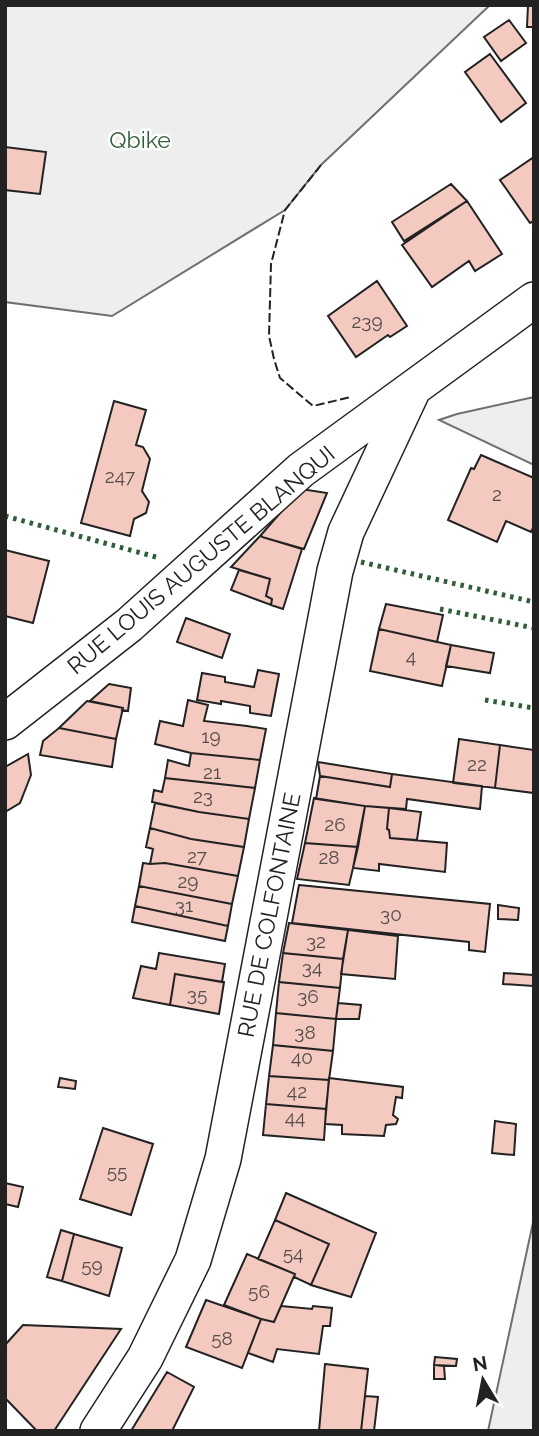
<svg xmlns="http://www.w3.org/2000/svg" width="539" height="1436" font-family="Raleway,sans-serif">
	<rect width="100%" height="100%" fill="#fff"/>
	<path fill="#eee" stroke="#6f6f6f" stroke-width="2" d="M5 5H490L321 165 285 210 112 316 5 302Z
		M534 397V465L439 420 457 414Z
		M534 1218V1431H488Z"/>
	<path fill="#f3c9c0" stroke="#222" stroke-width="2" d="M528 5H534V27H527Z
		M509 20 526 43 501 61 484 37Z
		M490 54 526 103 501 122 465 72Z
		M5 147 46 152 40 194 5 190Z
		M534 157V221L530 223 500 180Z
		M451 184 467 201 404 241 392 222Z
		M467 201 502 254 475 271 469 261 432 287 402 245Z
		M377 281 407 326 390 337 388 335 356 357 328 316Z
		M114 401 146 410 136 445 143 447 150 459 142 491 149 502 146 513 134 519 130 536 81 523Z
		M481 455 534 478V526L531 532 506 521 497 542 448 520 471 468 474 469Z
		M301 489 327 493 304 549 262 537 261 535Z
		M261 535 262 537 302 549 283 609 271 605 272 599 266 596 270 579 231 567Z
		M5 550 49 561 33 623 5 616Z
		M239 570 270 579 266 596 272 599 271 605 231 590Z
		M386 604 443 615 437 642 379 629Z
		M186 618 230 634 222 658 177 642Z
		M379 629 451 645 442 686 370 671Z
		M451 645 494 653 490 673 446 666Z
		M258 670 279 674 271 716 250 713V706L221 701V704L197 700 202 673 225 677V682L254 687Z
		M109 684 131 688 128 711 122 710 123 708 90 701Z
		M188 700 208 705 204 721 247 726 266 729 260 760 191 753 155 744 160 721 183 726Z
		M87 701 123 708 116 739 59 728Z
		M59 728 116 739 112 767 40 755 43 741Z
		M459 739 500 745 495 788 453 783Z
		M500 745 534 750V793L495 788Z
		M191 753 260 760 255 788 165 778 168 760 189 766Z
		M28 754 31 775 20 803 5 812V767Z
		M318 762 392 774 390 787 320 776Z
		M392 774 482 786 480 809 407 799 406 809 365 806 316 799 320 776 390 787Z
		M165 778 255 788 249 819 199 812 152 802 154 790 162 792Z
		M314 798 365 806 358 847 305 843Z
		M155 803 199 812 249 819 244 847 191 839 150 828Z
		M365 806 389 808 387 829 389 830 390 838 447 843 445 872 379 864V871L353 868Z
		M389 808 421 812 417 840 390 838 389 830 387 829Z
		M150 828 191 839 244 847 238 876 165 863 150 864 153 849 146 847Z
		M305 843 358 847 349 885 297 879Z
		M143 863 150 864 165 863 238 876 232 904 139 886Z
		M299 885 490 904 485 952 469 950V942L292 923Z
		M139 886 232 904 228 926 135 906Z
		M498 905 519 908 518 920 498 919Z
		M135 906 228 926 225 941 132 922Z
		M289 923 348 930 343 959 283 953Z
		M348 930 398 936 395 979 341 974Z
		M159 953 225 964 222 982 175 974 170 1005 133 998 141 966 156 969Z
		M283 953 343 959 340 988 279 982Z
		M504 973 533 975V986L503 984Z
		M175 974 224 982 219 1014 170 1005Z
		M279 982 340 988 336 1019 276 1013Z
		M338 1003 361 1005 359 1019H336Z
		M276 1013 336 1019 333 1051 273 1045Z
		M273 1045 333 1051 329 1080 269 1076Z
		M269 1076 329 1080 326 1109 266 1104Z
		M60 1078 76 1081 75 1089 58 1087Z
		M329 1078 403 1087 402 1098 396 1097 393 1115 398 1119 396 1124 386 1125 384 1136 342 1134V1125L325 1124Z
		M266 1104 326 1109 324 1140 263 1135Z
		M495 1121 516 1124 514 1155 492 1153Z
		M103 1128 153 1144 131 1215 80 1199Z
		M5 1183 23 1187 18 1207 5 1204Z
		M286 1193 376 1233 351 1297 311 1285 329 1244 275 1220Z
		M275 1220 329 1244 311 1285 294 1277 295 1274 258 1259Z
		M61 1230 74 1234 62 1281 47 1277Z
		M74 1234 122 1248 109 1296 62 1281Z
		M247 1254 295 1274 274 1322 261 1319 224 1305Z
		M206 1300 261 1319 242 1368 186 1347Z
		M281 1306 312 1309 313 1306 332 1308 330 1326H323L319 1354 277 1349 273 1362 248 1353 261 1319 274 1322Z
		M23 1325 121 1329 54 1431H37L5 1398V1345Z
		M435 1357 457 1359 456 1366 434 1365Z
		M325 1364 368 1369 361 1431H319Z
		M434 1365 444 1366 445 1379H434Z
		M167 1372 194 1387 172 1431H131Z
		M365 1396 378 1397 374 1431H361Z"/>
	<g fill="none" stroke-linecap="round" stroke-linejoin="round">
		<defs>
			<path id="street" d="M5 722 129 625 301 470 534 300
				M98 1431 145 1358 193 1260 223 1159 335 571 346 532 413 389"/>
		</defs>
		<use href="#street" stroke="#222" stroke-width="38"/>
		<use href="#street" stroke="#fff" stroke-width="35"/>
		<path stroke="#2f5e38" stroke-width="5" stroke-dasharray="3.5 5" stroke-linecap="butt" d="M5 516 156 557
			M361 562 534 602
			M440 609 534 628
			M485 700 534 708"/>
		<path stroke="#222" stroke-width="2" stroke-dasharray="9 3.5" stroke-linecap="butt" d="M321 165 285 210 271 264 269 336 274 359 280 378 313 406 351 397"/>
	</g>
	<g text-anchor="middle" stroke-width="5" stroke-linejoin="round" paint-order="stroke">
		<g font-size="19" fill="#564c4a">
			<text x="367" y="328">239</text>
			<text x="120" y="483">247</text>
			<text x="497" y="501">2</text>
			<text x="411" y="663">4</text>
			<text x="211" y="743">19</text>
			<text x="477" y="771">22</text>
			<text x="212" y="779">21</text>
			<text x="203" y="803">23</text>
			<text x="335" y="831">26</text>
			<text x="197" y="863">27</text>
			<text x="329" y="864">28</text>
			<text x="188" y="888">29</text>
			<text x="184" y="912">31</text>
			<text x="391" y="921">30</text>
			<text x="316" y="948">32</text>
			<text x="312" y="974">34</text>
			<text x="197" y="1001">35</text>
			<text x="308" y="1003">36</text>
			<text x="305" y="1039">38</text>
			<text x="302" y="1064">40</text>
			<text x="297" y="1098">42</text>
			<text x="295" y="1124">44</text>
			<text x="117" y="1178">55</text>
			<text x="293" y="1260">54</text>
			<text x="92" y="1272">59</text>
			<text x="259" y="1298">56</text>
			<text x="222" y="1345">58</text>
		</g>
		<g font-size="23" fill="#2f5e38" stroke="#fff">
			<text x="140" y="148">Qbike</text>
		</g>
		<g font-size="23" fill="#222" stroke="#fff">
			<text transform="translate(201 560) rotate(-40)" y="8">RUE LOUIS AUGUSTE BLANQUI</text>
			<text transform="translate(269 915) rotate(-79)" y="8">RUE DE COLFONTAINE</text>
		</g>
	</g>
	<rect width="539" height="1436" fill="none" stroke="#222222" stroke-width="14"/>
	<g transform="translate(483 1380) rotate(350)" stroke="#ffffff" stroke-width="5" paint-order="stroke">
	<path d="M0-5L12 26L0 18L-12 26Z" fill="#222222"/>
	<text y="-10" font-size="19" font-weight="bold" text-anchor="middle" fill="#222222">N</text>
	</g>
</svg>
